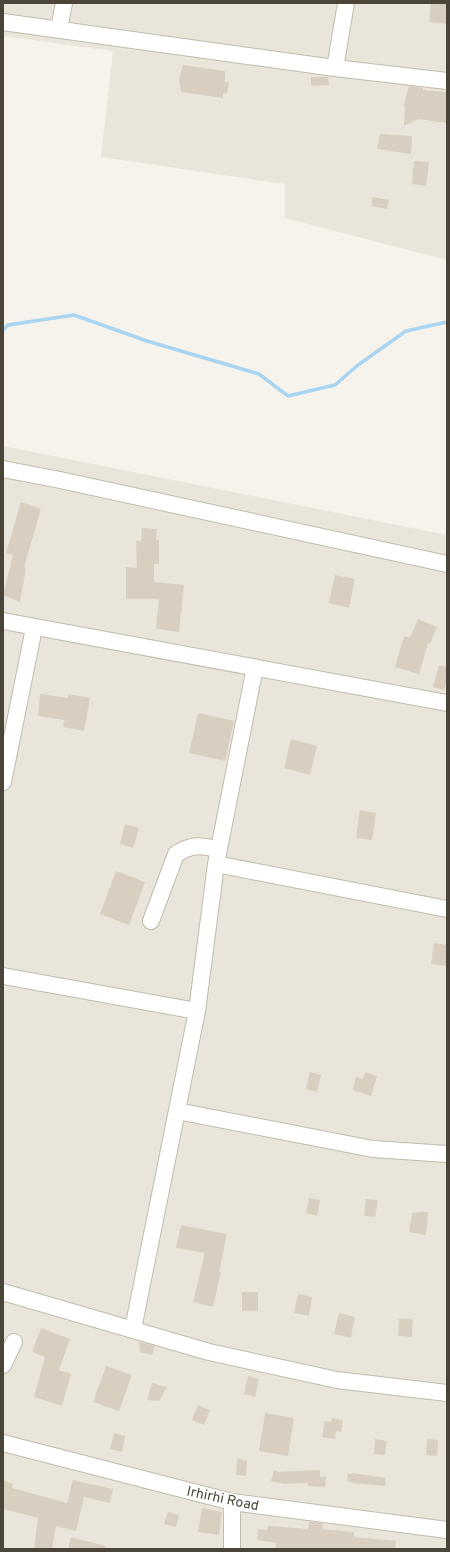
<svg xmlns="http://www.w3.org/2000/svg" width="450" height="1552" font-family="Overpass,sans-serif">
	<rect width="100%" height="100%" fill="#f6f3ec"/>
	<path fill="#eae5da" d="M3 3H447V260L285 218V184L101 157 113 51 3 36Z
		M3 446 447 535V1549H3Z"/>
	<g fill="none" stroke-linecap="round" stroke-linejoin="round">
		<path stroke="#a9d4f2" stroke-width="3.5" d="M3 330 8 325 74 315 147 341 259 374 288 396 335 385 358 365 406 331 447 322"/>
	</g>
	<path fill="#d8cfc1" d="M431 3 447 4V24L429 22Z
		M183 65 225 71V82H229L227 94 223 93V98L181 92 179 79Z
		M311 77H328L329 85 311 86Z
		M409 86 423 88V90L447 92V123L418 119 404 126 405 107 404 106 405 99Z
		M380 134 412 136 411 154 377 149Z
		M414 161 429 162 426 186 412 184Z
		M373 197 389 200 387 209 371 206Z
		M21 502 41 509 24 567 26 568 20 602 3 595 13 555 6 553Z
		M142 528 157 529 156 540H159V564H154V582L184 585 179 632 156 629 159 599H126V567L137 568 136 541H141Z
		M335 575 355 579 349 608 329 603Z
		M418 619 437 627 430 644 428 643 419 674 395 667 404 636 410 638Z
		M439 665 447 667V680L444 690 433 687Z
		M40 694 68 698V694L90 698 84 731 63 727 64 720 38 716Z
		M198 713 234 721 225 761 189 753Z
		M291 739 317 746 310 775 284 768Z
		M360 810 376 813 372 840 356 838Z
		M125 824 139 828 133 848 120 844Z
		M116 871 145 882 129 925 100 914Z
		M434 943 447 945V966L431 964Z
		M310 1072 321 1075 317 1092 306 1089Z
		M365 1072 377 1076 371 1096 353 1090 356 1077 363 1079Z
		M309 1198 320 1200 317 1216 306 1213Z
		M366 1199 378 1200 375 1217 364 1216Z
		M421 1212H428L426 1235 409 1232 412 1213Z
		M181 1225 227 1234 219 1272H221L213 1307 193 1302 205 1253 176 1248Z
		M242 1292H258V1311H242Z
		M298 1294 312 1297 309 1316 294 1313Z
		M339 1313 355 1317 351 1338 334 1334Z
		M399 1319H413L412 1337 398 1336Z
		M41 1328 70 1339 59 1370 71 1374 62 1406 34 1397 45 1357 32 1352Z
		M139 1342 155 1346 152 1355 140 1352Z
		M106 1366 132 1375 119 1411 93 1402Z
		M248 1376 259 1379 255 1397 244 1394Z
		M152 1383 167 1387 159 1401 147 1400Z
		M198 1405 210 1410 204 1425 192 1420Z
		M265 1413 294 1418 288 1456 259 1451Z
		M332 1418 343 1420 341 1432 336 1431 335 1439 322 1437 325 1421 331 1422Z
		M114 1433 125 1436 122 1452 110 1449Z
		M375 1439 387 1441 385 1455 374 1454Z
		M427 1439 438 1440 437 1456 426 1455Z
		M237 1458 247 1461 246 1476 236 1475Z
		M274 1470 279 1472 320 1470V1477H326L325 1487 308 1486V1483L284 1484 271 1481Z
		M352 1473 386 1478 385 1486 351 1483V1482L347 1481 348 1474H352Z
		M3 1480 13 1484 12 1488 67 1503 73 1480 113 1489 110 1503 84 1497 76 1531 56 1526 52 1549H34L38 1518 3 1509Z
		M202 1508 222 1512 219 1535 198 1532Z
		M168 1512 179 1515 176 1527 164 1524Z
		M309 1522 323 1523 322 1529 354 1532V1537L396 1541 395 1549H275L276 1543 257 1540 258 1529 267 1530 268 1526 308 1529Z
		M71 1537 105 1546V1549H68Z"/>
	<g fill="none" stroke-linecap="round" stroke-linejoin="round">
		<defs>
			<path id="minor" d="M3 22 335 68 447 81
				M59 29 64 3
				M335 68 346 3
				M3 469 60 480 447 564
				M3 621 447 703
				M3 782 34 628
				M216 864 447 909
				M151 921 176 854C194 843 199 846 219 849
				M3 976 197 1011 133 1329
				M197 1011 216 864 255 667
				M177 1111 373 1149 447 1154
				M3 1292 209 1352 337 1380 447 1393
				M3 1365 14 1342
				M3 1443 232 1502 447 1530
				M232 1549V1502"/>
		</defs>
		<use href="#minor" stroke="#c2bbae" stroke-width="18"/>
		<use href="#minor" stroke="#fff" stroke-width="16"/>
	</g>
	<g text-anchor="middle" stroke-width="3" stroke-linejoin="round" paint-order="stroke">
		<g font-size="14" fill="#4b4439" stroke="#fff">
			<text transform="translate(223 1498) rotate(12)" y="5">Irhirhi Road</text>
		</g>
	</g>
	<rect width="450" height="1552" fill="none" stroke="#4b4439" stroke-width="8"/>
</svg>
